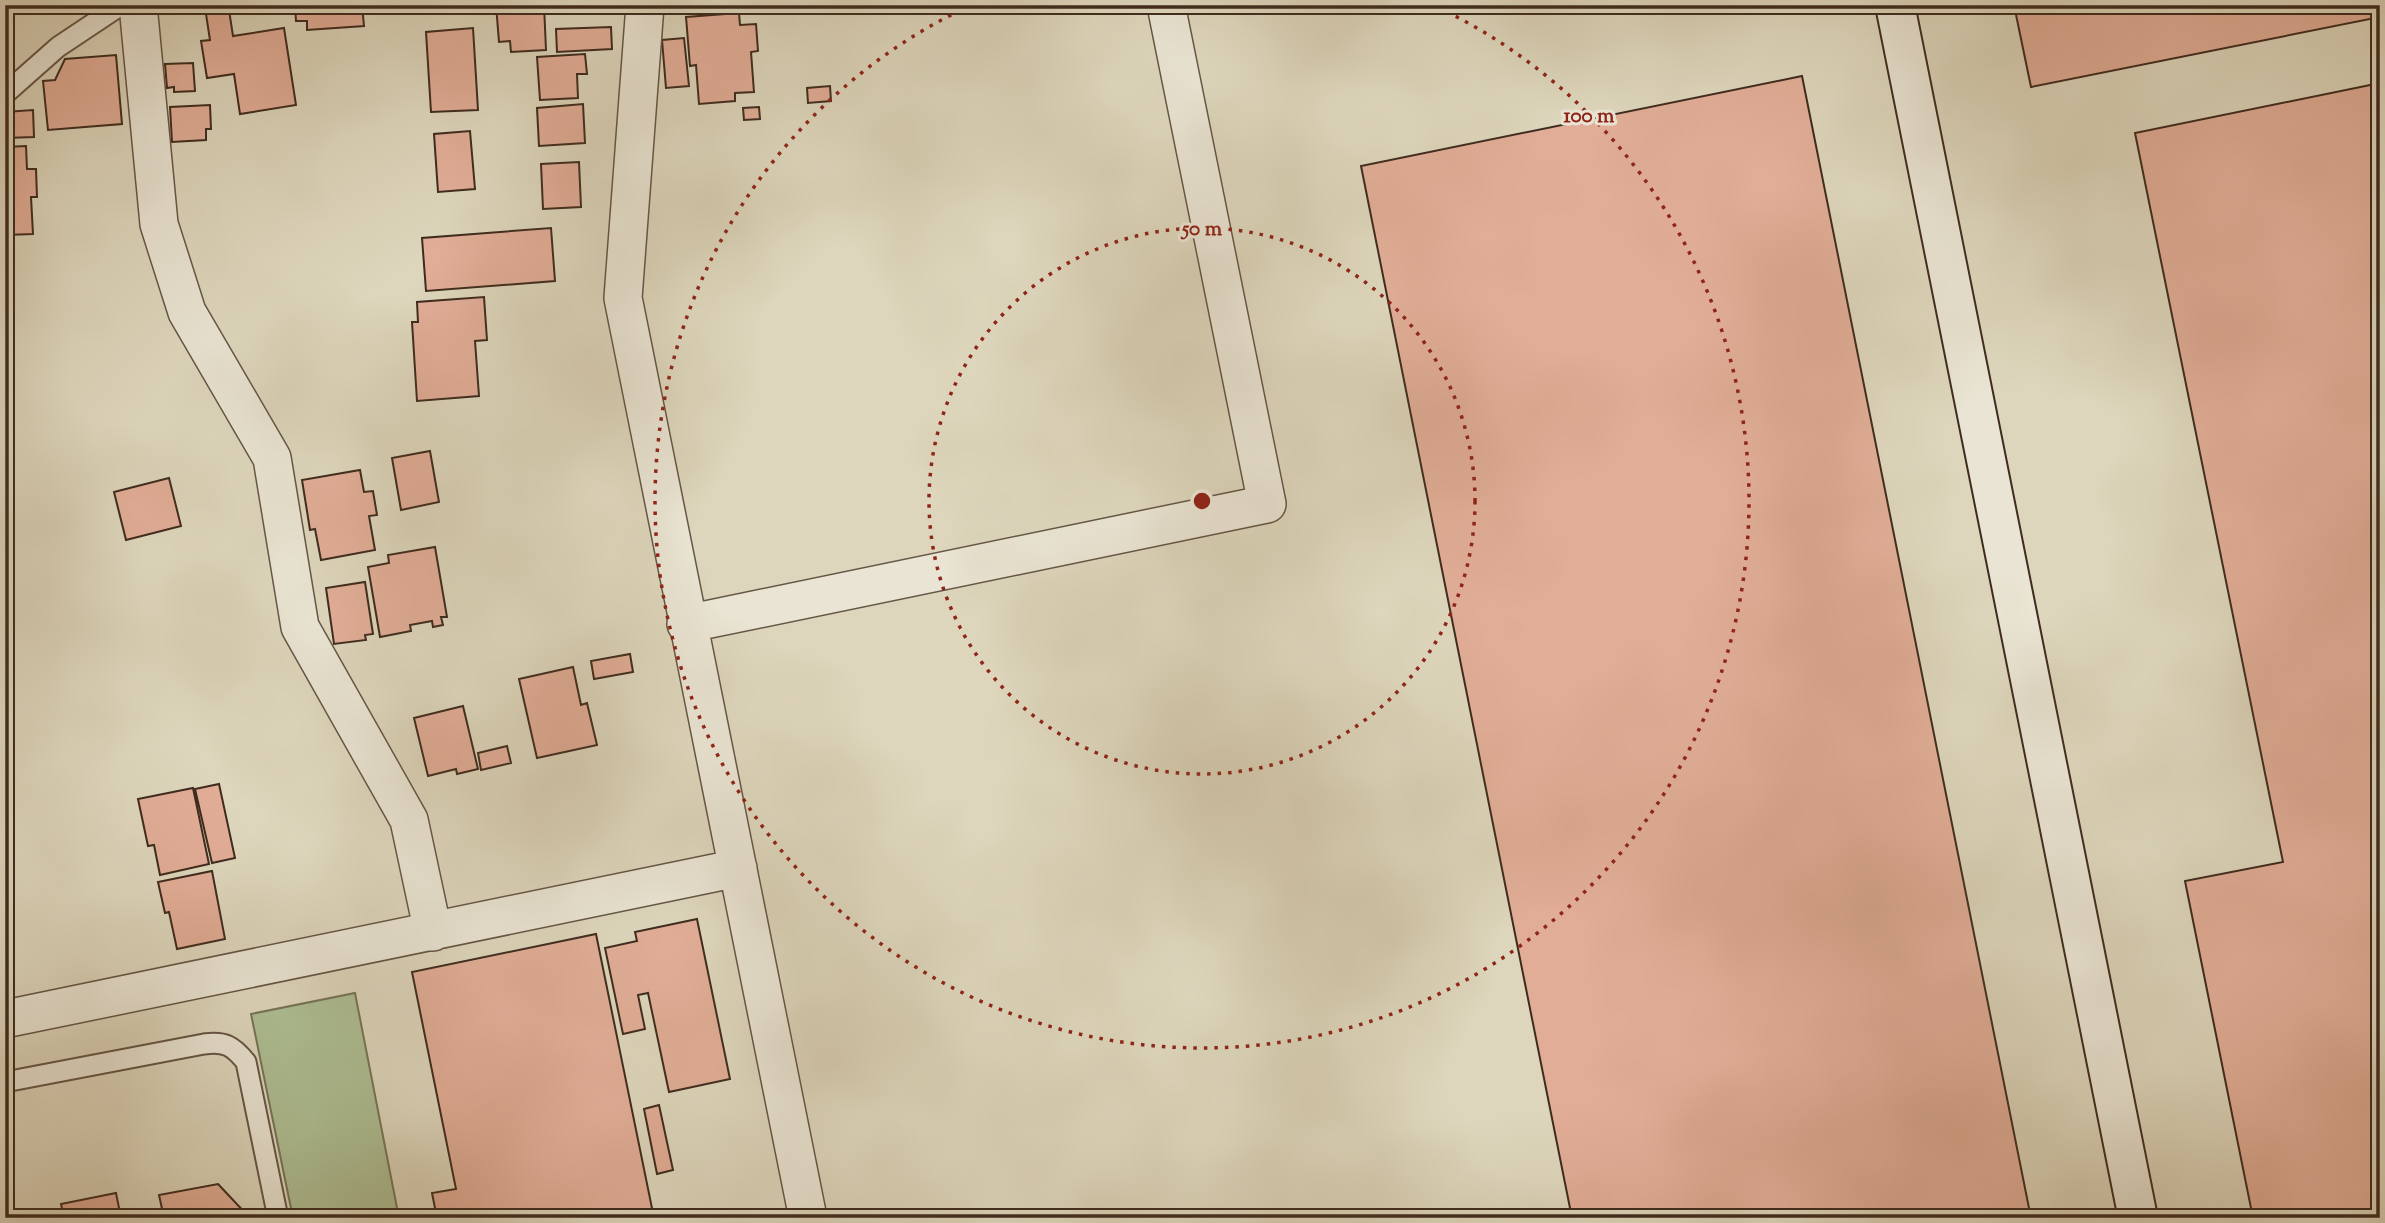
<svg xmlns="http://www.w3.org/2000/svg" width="2385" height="1223" font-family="'Sorts Mill Goudy',serif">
	<rect width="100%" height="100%" fill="#ddd6bc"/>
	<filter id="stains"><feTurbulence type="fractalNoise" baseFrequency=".00286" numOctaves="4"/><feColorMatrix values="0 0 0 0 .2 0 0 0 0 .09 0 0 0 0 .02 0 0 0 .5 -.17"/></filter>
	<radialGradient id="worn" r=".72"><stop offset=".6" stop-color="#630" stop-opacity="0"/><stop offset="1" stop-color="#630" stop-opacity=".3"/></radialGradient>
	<path fill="#adbe93" stroke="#767559" stroke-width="2" d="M355 993 399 1218H293L251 1014Z"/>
	<path fill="#e1ad97" stroke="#3f2c1f" stroke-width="2" d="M295 5H362L364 26 307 30V21H296Z
		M496 5H544L546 50 511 52 510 41 499 42Z
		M736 5H780V9L736 13Z
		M2014 5H2380V17L2031 87Z
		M229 10 233 36 284 28 296 105 240 114 234 74 207 78 201 41 210 40 206 14Z
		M739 13 740 25 756 24 758 51 751 52 754 92 735 93V101L699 104 696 65 690 66 686 17Z
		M611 27 612 49 557 52 556 29Z
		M473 28 478 110 431 112 426 32Z
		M684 38 689 86 666 88 662 40Z
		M585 54 587 74H577L578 98 540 100 537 57Z
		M116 55 122 124 48 130 43 81 55 80 65 59Z
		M193 63 195 91 174 92V87L167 88 165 64Z
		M1802 76 2031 1218H1572L1361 166Z
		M2380 83V1218H2253L2185 881 2283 862 2135 133Z
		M830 86 831 101 808 103 807 88Z
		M583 104 585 143 539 146 537 108Z
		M210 105 211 129H206V140L172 142 170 107Z
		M759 107 760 119 744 120 743 108Z
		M33 110 34 137 5 138V112Z
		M470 131 475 189 438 192 434 134Z
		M26 146 27 169H36L37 197H31L33 234 5 235V147Z
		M579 162 581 207 543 209 541 164Z
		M551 228 555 281 426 291 422 238Z
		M484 297 487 340 475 341 479 396 417 401 412 322H418L417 302Z
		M430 451 439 502 401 510 392 458Z
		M360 470 364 492 373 491 377 515 369 516 375 550 321 560 315 529 310 530 302 480Z
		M169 478 181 526 126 540 114 492Z
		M435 547 447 617H441L443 625 433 627 432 621 410 625 411 631 380 637 368 567 389 563 388 555Z
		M365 582 373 634 365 635 366 640 334 644 326 588Z
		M630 654 633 672 594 679 591 661Z
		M573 667 581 705 587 703 597 745 537 758 519 679Z
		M463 706 478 769 457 774 456 769 428 776 414 718Z
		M507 746 511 763 481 770 478 753Z
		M219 784 235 858 212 863 195 789Z
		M193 788 209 864 160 875 154 845 148 846 138 799Z
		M212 871 225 939 177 949 169 912 165 913 158 882Z
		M697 919 730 1079 669 1092 648 993 638 995 645 1029 623 1034 605 948 637 941 635 932Z
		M596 934 654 1218H437L432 1193 456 1189 412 972Z
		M659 1105 673 1170 657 1174 644 1109Z
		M218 1184 250 1218H164L159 1195Z
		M116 1193 121 1218H64L61 1204Z"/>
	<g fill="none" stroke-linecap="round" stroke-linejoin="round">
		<defs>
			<path id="lane" d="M5 94 58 47 121 5
				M5 1082 204 1044C225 1041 233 1046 246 1062L278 1218"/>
			<path id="street" d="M138 5 159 224 187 312 272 458 300 627 409 820 433 932
				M645 5 623 298 808 1218
				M686 624 1267 504 1166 5
				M5 1019 738 868"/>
			<path id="secondary" d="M1895 5 2138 1218"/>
		</defs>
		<use href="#lane" stroke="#665646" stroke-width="23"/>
		<use href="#street" stroke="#665646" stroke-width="40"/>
		<use href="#secondary" stroke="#3f2c1f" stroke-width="42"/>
		<use href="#lane" stroke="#e9e4d3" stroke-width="19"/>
		<use href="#street" stroke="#e9e4d3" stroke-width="37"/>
		<use href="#secondary" stroke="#e9e4d3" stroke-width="38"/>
	</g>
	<g fill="none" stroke="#8f2418" stroke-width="3.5" stroke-dasharray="3.5 7">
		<circle cx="1202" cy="501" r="273"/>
		<path d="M1437 7A547 547 0 1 1 967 7"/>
	</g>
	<circle cx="1202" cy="501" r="10" fill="#8f2418" stroke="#e9e4d3" stroke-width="3.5"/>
	<g font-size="21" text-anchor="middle" font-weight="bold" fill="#8f2418" stroke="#e9e4d3" stroke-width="6" stroke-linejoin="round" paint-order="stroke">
		<text x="1589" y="122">100 m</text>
		<text x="1202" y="235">50 m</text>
	</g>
	<rect width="2385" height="1223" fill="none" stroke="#ddd6bc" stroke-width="28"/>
	<rect x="7" y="7" width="2371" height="1209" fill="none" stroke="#3f2c1f" stroke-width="3.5"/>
	<rect x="14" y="14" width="2357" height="1195" fill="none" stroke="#3f2c1f" stroke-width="2"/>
	<rect width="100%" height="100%" filter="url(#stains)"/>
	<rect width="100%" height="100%" fill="url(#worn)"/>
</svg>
